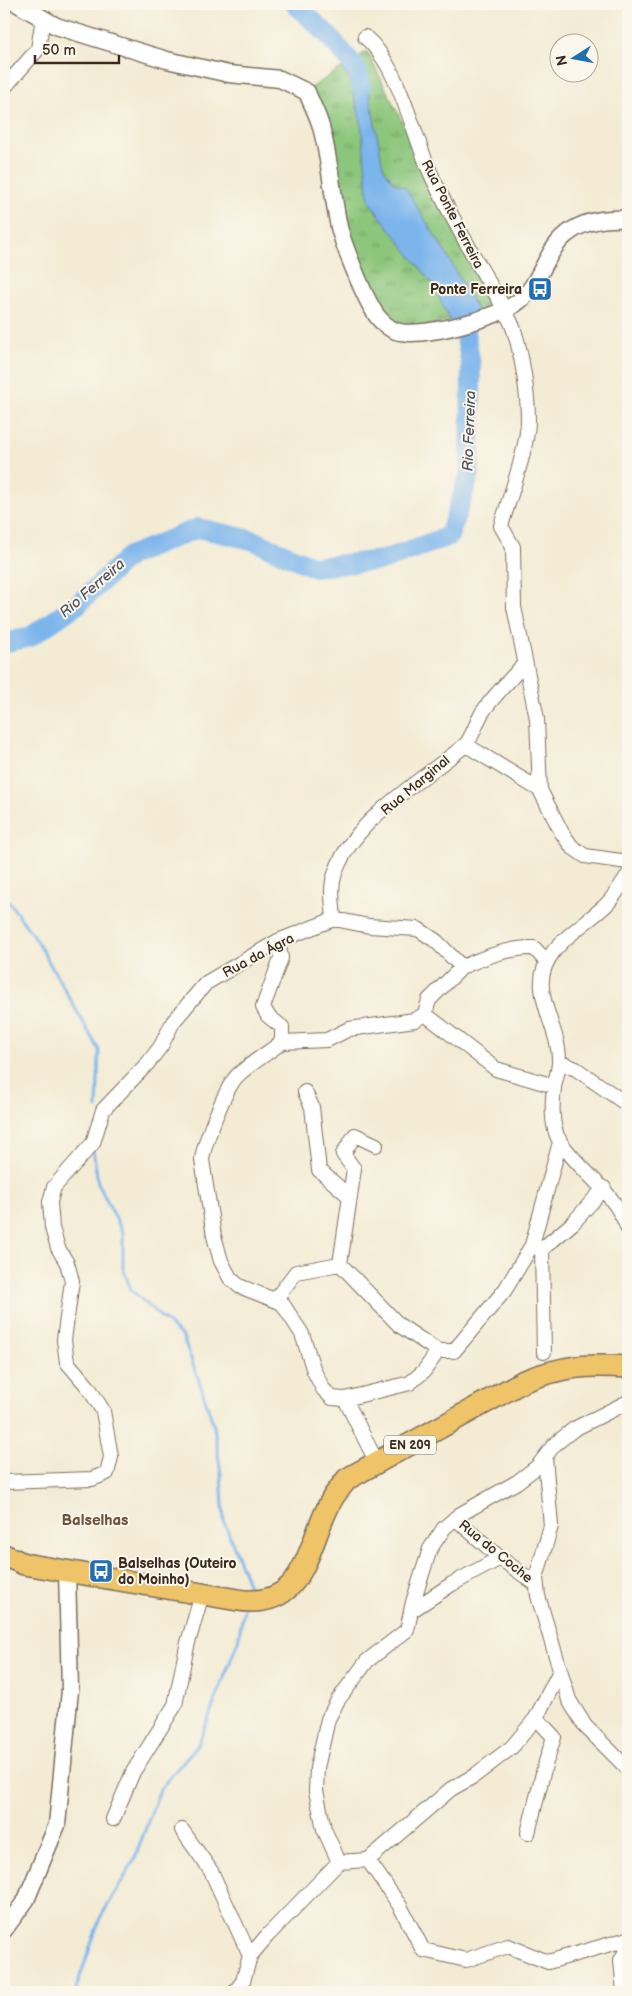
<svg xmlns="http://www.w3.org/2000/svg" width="632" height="1996" font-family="'Balsamiq Sans',sans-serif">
	<defs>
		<pattern id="grass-tufts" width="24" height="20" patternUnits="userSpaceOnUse" patternTransform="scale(1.25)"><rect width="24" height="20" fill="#8cc67b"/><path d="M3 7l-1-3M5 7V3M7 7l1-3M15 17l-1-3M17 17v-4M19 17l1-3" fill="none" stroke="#74a164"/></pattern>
	</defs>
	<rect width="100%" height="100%" fill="#fbf7ec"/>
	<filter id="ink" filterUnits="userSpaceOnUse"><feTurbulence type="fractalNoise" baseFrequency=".02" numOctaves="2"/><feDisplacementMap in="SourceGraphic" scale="10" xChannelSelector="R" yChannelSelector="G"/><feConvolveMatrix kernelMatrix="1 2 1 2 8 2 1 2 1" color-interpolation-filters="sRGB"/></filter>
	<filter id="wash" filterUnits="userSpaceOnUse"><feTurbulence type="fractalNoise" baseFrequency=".0096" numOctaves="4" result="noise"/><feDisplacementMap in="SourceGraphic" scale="20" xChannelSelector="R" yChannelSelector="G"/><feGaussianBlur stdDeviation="1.12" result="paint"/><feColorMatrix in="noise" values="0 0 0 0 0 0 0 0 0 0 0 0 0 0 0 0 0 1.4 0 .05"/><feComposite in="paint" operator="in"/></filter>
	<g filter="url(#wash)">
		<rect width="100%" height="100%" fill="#f3ebd4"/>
		<path fill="url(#grass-tufts)" stroke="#64784c" d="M367 51 480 278 486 305 479 314 420 328 390 320 377 302 347 231 311 88Z"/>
		<path fill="#7bb5ec" stroke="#5b7085" d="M359 58 367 79 383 167 394 183 405 187 447 255 479 314 450 321 432 283 369 202 361 122 350 80 342 69Z"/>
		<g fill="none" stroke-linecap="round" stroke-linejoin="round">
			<path stroke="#7bb5ec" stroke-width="3" d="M4 895 37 941 99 1050 97 1108
				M93 1149 98 1183 123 1233V1268L131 1290 183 1337 198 1378 214 1426 221 1474 224 1521 248 1584 247 1592
				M75 1992 100 1918 133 1863 160 1789 199 1743 238 1641 244 1608"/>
			<path stroke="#7bb5ec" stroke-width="20" d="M295 4 328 35 357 69 361 86
				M4 643 30 637 78 604 129 556 198 528 252 540 314 567 384 560 449 536 470 473 471 365 460 305"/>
		</g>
	</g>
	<g filter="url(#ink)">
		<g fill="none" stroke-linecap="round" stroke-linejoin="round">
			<defs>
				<path id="minor" d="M365 37C398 64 413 133 430 172 446 208 466 242 485 276 495 294 507 310 514 330 522 355 528 393 528 420 528 447 509 499 501 526L513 547 514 607 537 719 540 790 562 833 572 847 585 856 628 862
					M4 88 38 49 43 18
					M466 745 540 790
					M628 875C621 885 614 897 606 905 581 929 538 949 542 988 544 1013 560 1037 559 1062 559 1071 555 1079 554 1088 552 1104 551 1129 561 1143 584 1175 614 1191 628 1229
					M334 919C333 906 330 890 334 877 350 821 422 781 464 746 472 740 477 719 484 710 496 693 511 679 524 664
					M278 941 281 958 263 1007 268 1016 282 1027V1042
					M425 1014 429 1000 462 967
					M282 1042C268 1053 251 1063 238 1075 226 1086 204 1143 202 1160L214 1236 221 1261 230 1278 239 1286 282 1303 302 1334 314 1371 323 1389 332 1398 345 1399
					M282 1042 327 1040 349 1029 415 1020 425 1014 496 1069 554 1086
					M559 1062 576 1069 628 1105
					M305 1092 312 1107 319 1170 349 1196
					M376 1145 355 1135 343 1154 354 1169 340 1264 399 1325 438 1351
					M275 1300 296 1272 340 1264
					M544 1352 542 1249 573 1223 604 1188
					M545 1457 551 1526 536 1578 538 1596 569 1700 585 1726 628 1769
					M377 1463 345 1399 410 1383 424 1371 438 1351H454L505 1290 532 1245 560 1142
					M4 1482 92 1479 107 1473 111 1457 103 1411 89 1388 67 1362 64 1340 72 1281 67 1263 58 1248 52 1228 50 1202 54 1187 93 1143 103 1110 148 1063 161 1046 173 1022 206 983 278 941 334 919 369 926 418 929 436 941 462 967C484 957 510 947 534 948L546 961
					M455 1518 500 1558 536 1584
					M411 1611 452 1584 500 1558
					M113 1819 133 1772 175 1705 187 1646 202 1594
					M182 1830 211 1871 250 1956
					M528 1833 545 1765 554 1737 536 1718
					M368 1860 400 1906 423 1950 466 1960 508 1946 548 1962 628 1939
					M339 1862 324 1829 316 1791 317 1768 328 1719 338 1700 367 1661 407 1630 413 1602 430 1549 444 1528 459 1515 517 1482 538 1466 554 1445 574 1429 628 1402
					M339 1862 368 1860 451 1789 474 1776 512 1747 536 1718 560 1671
					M235 1992 243 1981 250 1956 267 1936 339 1862
					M624 1992 621 1960 628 1947"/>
				<path id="tertiary" d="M18 4 56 26 124 47 167 60 229 74 280 79 307 92C311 103 318 115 321 127 330 159 332 194 339 227 343 244 363 293 372 308 377 318 388 330 400 332 425 337 499 318 519 301 541 284 545 251 567 234 584 220 608 218 628 219
					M4 1930 26 1900 57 1825 70 1690 67 1571"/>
				<path id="primary" d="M4 1555 24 1564 238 1600C306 1610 306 1547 331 1501 335 1493 342 1486 347 1479L524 1381C564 1366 586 1364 628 1367"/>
			</defs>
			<use href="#minor" stroke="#7b6e5e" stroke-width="16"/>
			<use href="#tertiary" stroke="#7b6e5e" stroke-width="19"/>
			<use href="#primary" stroke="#7b6e5e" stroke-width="24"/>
			<use href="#minor" stroke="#fff" stroke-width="14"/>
			<use href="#tertiary" stroke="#fff" stroke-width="16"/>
			<use href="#primary" stroke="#efc469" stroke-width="21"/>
		</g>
	</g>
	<defs>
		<symbol id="bus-square" viewBox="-11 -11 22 22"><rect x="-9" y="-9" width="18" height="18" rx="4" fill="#1f6fb2" stroke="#fbf7ec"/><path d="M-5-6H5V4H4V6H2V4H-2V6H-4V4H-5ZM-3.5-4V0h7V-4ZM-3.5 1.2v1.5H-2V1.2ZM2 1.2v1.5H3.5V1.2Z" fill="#fff"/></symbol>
	</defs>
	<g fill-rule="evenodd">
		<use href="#bus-square" x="526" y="275" width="28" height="28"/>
		<use href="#bus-square" x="87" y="1557" width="28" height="28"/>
	</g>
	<g text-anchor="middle" stroke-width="4" stroke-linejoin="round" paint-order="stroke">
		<rect fill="#fbf7ec" stroke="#75685c" stroke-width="1" x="384" y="1435.5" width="52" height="19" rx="4"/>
		<g font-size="12" font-weight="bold" fill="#3b2a1e">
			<text x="410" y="1449">EN 209</text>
		</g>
		<g font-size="14" fill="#3b2a1e" stroke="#fbf7ec">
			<text transform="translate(453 214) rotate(63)" y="5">Rua Ponte Ferreira</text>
			<text transform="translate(415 785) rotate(-40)" y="5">Rua Marginal</text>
			<text transform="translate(258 955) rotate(-28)" y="5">Rua da Ágra</text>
			<text transform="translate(496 1551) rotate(39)" y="5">Rua do Coche</text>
		</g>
		<g font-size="14" font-weight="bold" fill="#3b2a1e" stroke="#fbf7ec" text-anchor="end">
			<text x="522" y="294">Ponte Ferreira</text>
			<text x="118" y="1568" text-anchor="start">Balselhas (Outeiro<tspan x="118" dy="16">do Moinho)</tspan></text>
		</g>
		<g font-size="15" font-style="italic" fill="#4e545c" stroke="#fbf7ec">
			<text transform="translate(469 431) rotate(-88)" y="5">Rio Ferreira</text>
			<text transform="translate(92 588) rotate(-41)" y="5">Rio Ferreira</text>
		</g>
		<g font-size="15" font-weight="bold" fill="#6d533c" stroke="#fbf7ec">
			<text x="95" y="1525">Balselhas</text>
		</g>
	</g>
	<rect width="632" height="1996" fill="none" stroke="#fbf7ec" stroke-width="20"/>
	<g transform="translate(574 58) rotate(259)"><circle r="24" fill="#fbf7ec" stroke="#aea59a"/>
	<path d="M0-4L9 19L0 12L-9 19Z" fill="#1f6fb2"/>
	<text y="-8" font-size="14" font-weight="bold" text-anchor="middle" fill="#3b2a1e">N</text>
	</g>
	<path d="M35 55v8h84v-8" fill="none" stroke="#3b2a1e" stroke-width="2.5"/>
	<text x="42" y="55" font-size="15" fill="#3b2a1e" stroke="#fbf7ec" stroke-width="4" paint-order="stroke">50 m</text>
</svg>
